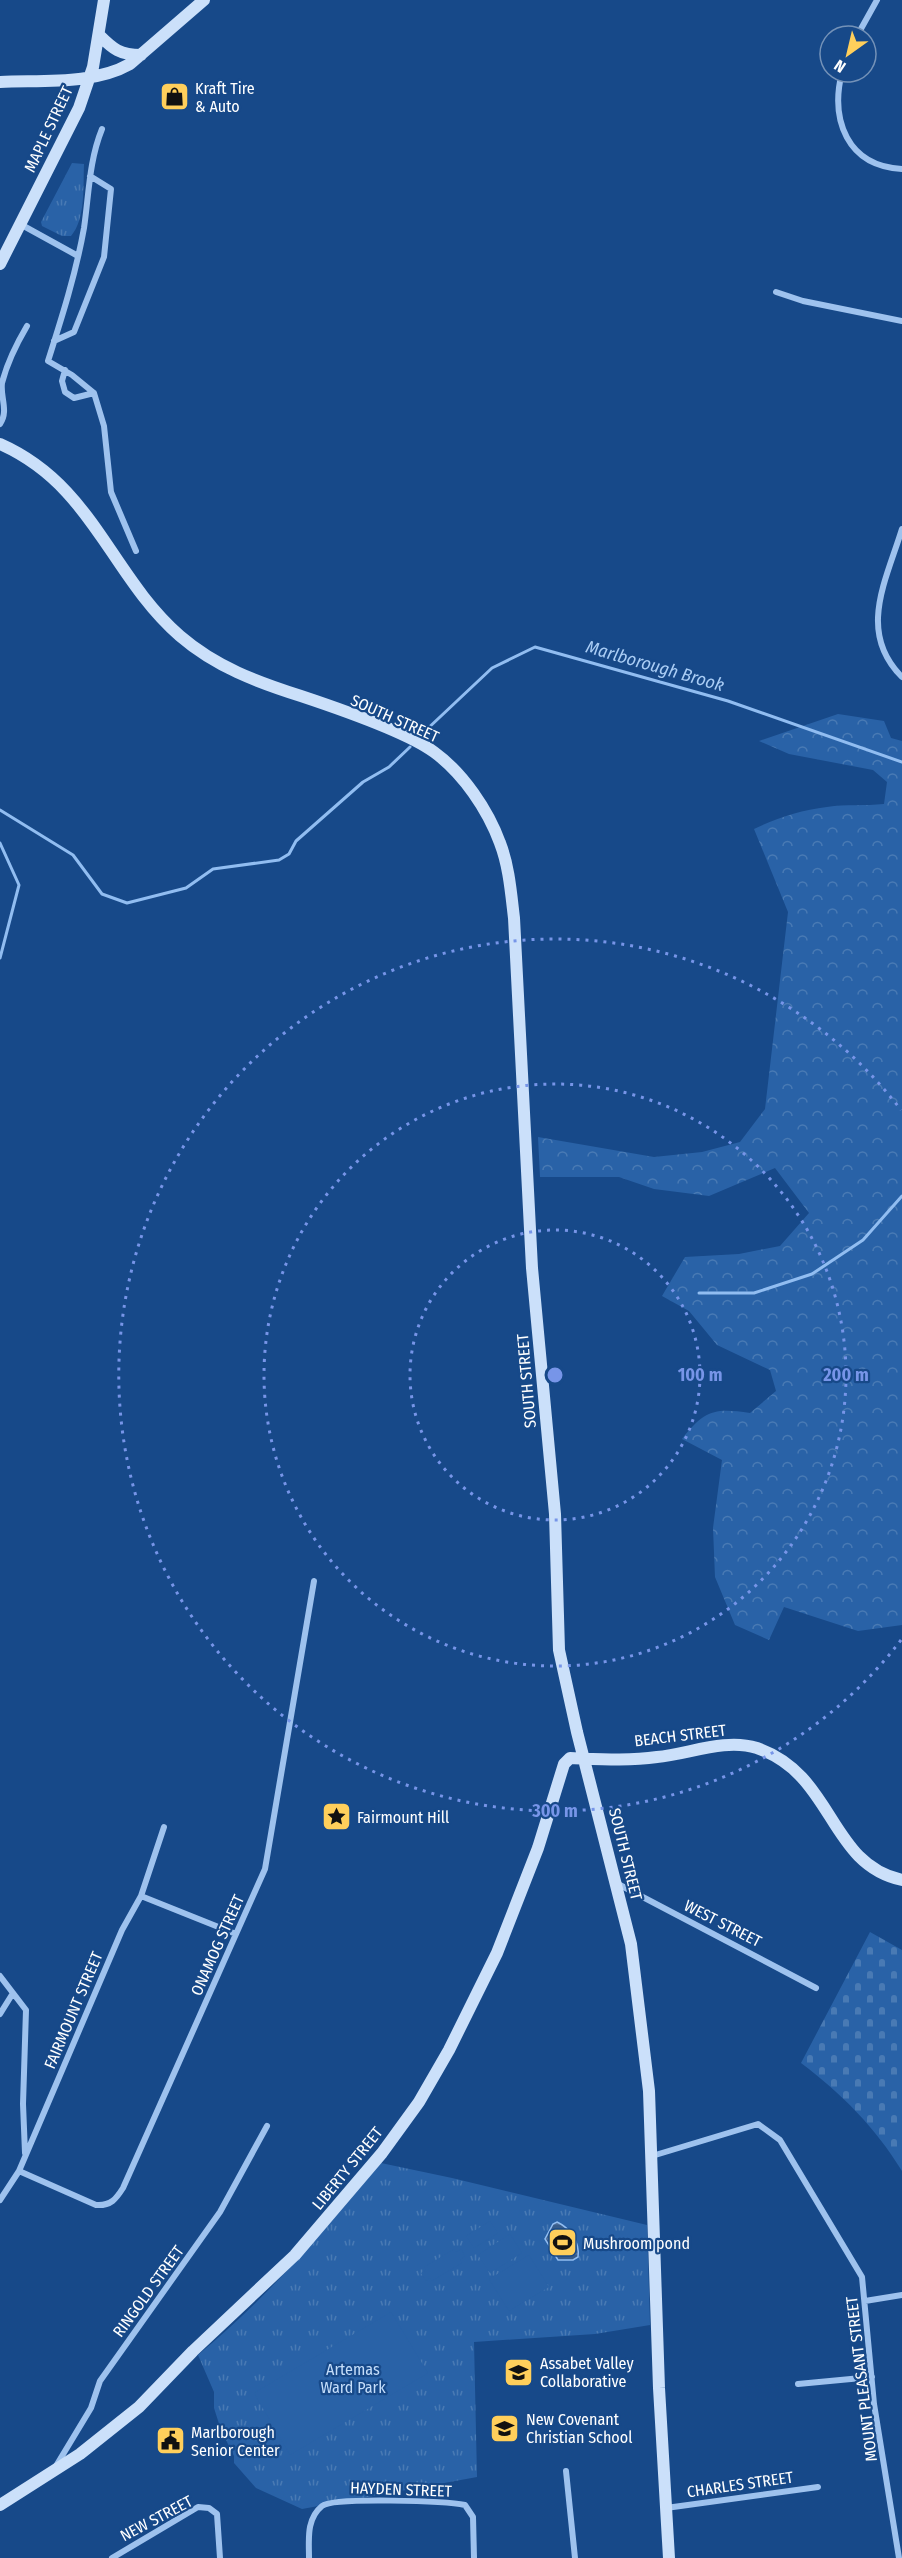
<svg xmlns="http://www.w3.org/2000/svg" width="902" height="2558" font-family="'Fira Sans Condensed',sans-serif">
	<defs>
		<pattern id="grass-tufts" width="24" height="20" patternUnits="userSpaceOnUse" patternTransform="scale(1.5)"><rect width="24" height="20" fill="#2962a7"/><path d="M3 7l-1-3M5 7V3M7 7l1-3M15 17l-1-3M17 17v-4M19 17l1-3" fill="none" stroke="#497ab4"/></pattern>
		<pattern id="forest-crowns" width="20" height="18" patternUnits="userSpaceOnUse" patternTransform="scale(1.5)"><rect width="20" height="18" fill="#2962a7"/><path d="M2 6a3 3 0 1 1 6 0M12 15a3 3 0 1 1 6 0" fill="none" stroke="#497ab4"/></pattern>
		<pattern id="cemetery-stones" width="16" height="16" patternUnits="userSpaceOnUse" patternTransform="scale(1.5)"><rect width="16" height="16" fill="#2962a7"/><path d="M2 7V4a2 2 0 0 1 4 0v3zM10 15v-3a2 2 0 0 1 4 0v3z" fill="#497ab4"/></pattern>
		<pattern id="water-rules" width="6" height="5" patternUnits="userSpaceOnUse" patternTransform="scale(1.5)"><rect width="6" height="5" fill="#375c8b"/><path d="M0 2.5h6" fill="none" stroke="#55749c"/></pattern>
	</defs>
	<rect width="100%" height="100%" fill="#174989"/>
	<path fill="url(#grass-tufts)" d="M72 163 84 164C83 185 86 219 71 236H62L42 226 41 222Z
		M381 2163 452 2178 647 2225 650 2325 595 2334 474 2342 477 2477 302 2509 256 2488 234 2463V2456L221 2430 214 2408V2392L198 2355C267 2298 324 2231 381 2163Z"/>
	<path fill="url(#forest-crowns)" d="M838 714 884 721 891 738 902 741V1625L858 1631 784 1607 769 1640 735 1625 715 1577 713 1528 722 1460 682 1439C705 1410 714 1408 750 1413L776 1391 770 1370 717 1345 689 1311 662 1296 685 1257 739 1254 780 1246 809 1213 775 1168 709 1196 654 1189 619 1177H540L538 1137 654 1157 702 1152 740 1142 765 1109 788 912 754 829C777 818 801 810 827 807 846 804 865 806 884 804L887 782 873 770 789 754 759 741Z"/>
	<path fill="url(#cemetery-stones)" d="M870 1932 902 1950V2171C875 2127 842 2094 801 2063Z"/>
	<path fill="#2962a7" d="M490 2221 498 2233 474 2248 466 2236Z
		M510 2234 522 2253 490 2273 478 2255Z
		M454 2249 456 2252 461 2249 465 2256 460 2260 462 2263 432 2281 430 2278 426 2281 421 2273 426 2270 424 2267Z
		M529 2255 549 2287 509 2311 489 2279Z
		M391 2312 428 2373 290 2455 254 2393Z"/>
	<path fill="url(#water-rules)" stroke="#91bdf1" stroke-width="1.5" d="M557 2222C570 2228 580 2242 578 2257L573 2260H558L545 2239 553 2224Z"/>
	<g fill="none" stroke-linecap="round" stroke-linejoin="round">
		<path stroke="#91bdf1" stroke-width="3" d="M423 733 492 668 535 647 728 701 902 762
			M0 810 73 855 102 894 127 903 186 888 213 869 279 860 289 854 296 841 363 782 389 767 410 747
			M0 843 19 885 0 958
			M699 1293H754L812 1274 863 1240 902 1196"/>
		<path stroke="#9ec2ee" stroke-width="6" d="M857 36 877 0
			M842 72C830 120 847 166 902 169
			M102 129C89 161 89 194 84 228 76 273 62 317 48 361L72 375 94 393 104 426 111 492 136 551
			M20 224 78 256
			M776 292 803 301 902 321
			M54 341 74 332 104 257 111 189 90 176
			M65 370 62 381 65 392 74 398 94 393
			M0 424C9 411 0 397 2 383 7 363 17 343 27 326
			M902 529C886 581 857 632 902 677
			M618 1884 816 1988
			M141 1896 236 1934
			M0 1976 26 2010 23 2104 25 2153
			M0 2014 13 1993
			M652 2156 758 2124 780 2140 862 2277 874 2404 899 2558
			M19 2171 96 2205C111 2206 116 2199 123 2188L265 1869 314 1581
			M0 2200 19 2171 122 1930 141 1896 164 1827
			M865 2301 902 2295
			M798 2384 872 2377
			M56 2466 91 2408 100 2381 220 2212 267 2126
			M566 2471 575 2558
			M666 2508 818 2487
			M112 2558 198 2507 209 2508 217 2514 220 2558
			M309 2558C309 2540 306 2519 322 2506 333 2497 447 2501 465 2505L473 2517 474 2558"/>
		<path stroke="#cbe0fa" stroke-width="12" d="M99 35C113 49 120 55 141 55
			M0 82C42 80 93 85 130 64L204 0
			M0 264 79 108 93 67 104 0
			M0 444C93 485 110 575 180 636 216 667 257 682 301 696 334 707 407 732 434 752 463 773 488 810 500 843 509 866 511 893 514 918L532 1268 555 1514 559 1650 577 1732 631 1944 649 2091 659 2388 669 2558
			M0 2505 80 2454 139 2407 193 2351 295 2255 382 2153 419 2102 449 2050 497 1953 538 1848 564 1764 570 1758C598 1759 629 1761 657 1757 689 1754 725 1738 757 1748 835 1775 828 1864 902 1880"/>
	</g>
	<g fill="none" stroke="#7795e8" stroke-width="3" stroke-dasharray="3 6">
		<circle cx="555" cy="1375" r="145"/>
		<circle cx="555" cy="1375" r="291"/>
		<path d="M901 1640A436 436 0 1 1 901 1110"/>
	</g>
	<defs>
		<symbol id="shop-square" viewBox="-11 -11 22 22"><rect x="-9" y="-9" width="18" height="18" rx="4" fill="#ffcf5b" stroke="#174989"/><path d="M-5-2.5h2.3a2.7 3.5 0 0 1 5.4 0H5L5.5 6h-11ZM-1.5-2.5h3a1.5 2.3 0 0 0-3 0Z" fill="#111"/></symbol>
		<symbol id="sight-square" viewBox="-11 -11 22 22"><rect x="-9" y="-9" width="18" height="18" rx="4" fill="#ffcf5b" stroke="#174989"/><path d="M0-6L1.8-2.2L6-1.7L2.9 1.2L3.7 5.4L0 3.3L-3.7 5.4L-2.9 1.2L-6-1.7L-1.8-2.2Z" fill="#111"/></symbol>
		<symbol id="stadium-square" viewBox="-11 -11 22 22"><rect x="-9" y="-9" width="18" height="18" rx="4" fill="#ffcf5b" stroke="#174989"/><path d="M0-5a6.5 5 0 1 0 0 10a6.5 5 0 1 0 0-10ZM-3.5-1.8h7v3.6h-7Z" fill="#111"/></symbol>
		<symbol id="school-square" viewBox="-11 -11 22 22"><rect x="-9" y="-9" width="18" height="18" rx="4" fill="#ffcf5b" stroke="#174989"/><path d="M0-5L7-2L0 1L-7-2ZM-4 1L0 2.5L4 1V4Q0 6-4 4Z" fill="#111"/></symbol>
		<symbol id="civic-square" viewBox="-11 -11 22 22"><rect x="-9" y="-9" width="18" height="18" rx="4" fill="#ffcf5b" stroke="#174989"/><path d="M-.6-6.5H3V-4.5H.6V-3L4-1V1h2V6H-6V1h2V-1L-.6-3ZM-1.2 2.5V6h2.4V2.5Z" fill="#111"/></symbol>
	</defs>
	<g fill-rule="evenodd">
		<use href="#shop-square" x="158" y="80" width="33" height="33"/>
		<use href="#sight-square" x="320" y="1800" width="33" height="33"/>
		<use href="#stadium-square" x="546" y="2226" width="33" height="33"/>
		<use href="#school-square" x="502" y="2356" width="33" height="33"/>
		<use href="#school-square" x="488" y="2412" width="33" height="33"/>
		<use href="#civic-square" x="154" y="2424" width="33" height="33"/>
	</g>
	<g text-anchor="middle" stroke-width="4.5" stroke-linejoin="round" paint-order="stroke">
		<g font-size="16" fill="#fff" stroke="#174989" text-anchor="start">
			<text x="195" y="94">Kraft Tire<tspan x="195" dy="18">&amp; Auto</tspan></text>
			<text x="357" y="1823">Fairmount Hill</text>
			<text x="583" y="2249">Mushroom pond</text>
			<text x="540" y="2369">Assabet Valley<tspan x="540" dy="18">Collaborative</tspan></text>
			<text x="526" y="2425">New Covenant<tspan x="526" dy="18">Christian School</tspan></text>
			<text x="191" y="2438">Marlborough<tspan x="191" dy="18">Senior Center</tspan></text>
		</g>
		<g font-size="16" fill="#fff" stroke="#174989">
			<text transform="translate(48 129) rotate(-65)" y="6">MAPLE STREET</text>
			<text transform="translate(395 718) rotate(24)" y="6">SOUTH STREET</text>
			<text transform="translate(526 1381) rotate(-95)" y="6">SOUTH STREET</text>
			<text transform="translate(680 1735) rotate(-7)" y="6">BEACH STREET</text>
			<text transform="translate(626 1854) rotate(76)" y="6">SOUTH STREET</text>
			<text transform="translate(723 1923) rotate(27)" y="6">WEST STREET</text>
			<text transform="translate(217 1945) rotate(-66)" y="6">ONAMOG STREET</text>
			<text transform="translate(73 2010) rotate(-67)" y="6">FAIRMOUNT STREET</text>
			<text transform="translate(347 2168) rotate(-51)" y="6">LIBERTY STREET</text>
			<text transform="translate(148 2291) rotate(-54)" y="6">RINGOLD STREET</text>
			<text transform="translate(861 2379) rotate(-97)" y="6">MOUNT PLEASANT STREET</text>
			<text transform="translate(740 2484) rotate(-8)" y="6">CHARLES STREET</text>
			<text transform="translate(401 2489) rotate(2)" y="6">HAYDEN STREET</text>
			<text transform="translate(156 2518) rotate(-28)" y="6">NEW STREET</text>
		</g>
		<g font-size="16" fill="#c4ddfa" stroke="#174989">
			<text x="353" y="2375">Artemas<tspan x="353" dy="18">Ward Park</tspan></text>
		</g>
		<g font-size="18" font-style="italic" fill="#aacdf5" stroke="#174989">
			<text transform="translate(655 666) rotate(16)" y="6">Marlborough Brook</text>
		</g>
	</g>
	<circle cx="555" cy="1375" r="9" fill="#7795e8" stroke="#174989" stroke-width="3"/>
	<g font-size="18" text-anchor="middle" font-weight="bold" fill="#7795e8" stroke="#174989" stroke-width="4.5" stroke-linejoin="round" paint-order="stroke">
		<text x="700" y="1381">100 m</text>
		<text x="846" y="1381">200 m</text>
		<text x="555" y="1817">300 m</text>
	</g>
	<g transform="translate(848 54) rotate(214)"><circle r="28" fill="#174989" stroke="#7492b8" stroke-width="1.5"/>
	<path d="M0-4.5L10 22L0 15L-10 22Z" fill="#ffcf5b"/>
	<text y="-9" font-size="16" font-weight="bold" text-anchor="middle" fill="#ffffff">N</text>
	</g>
</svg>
